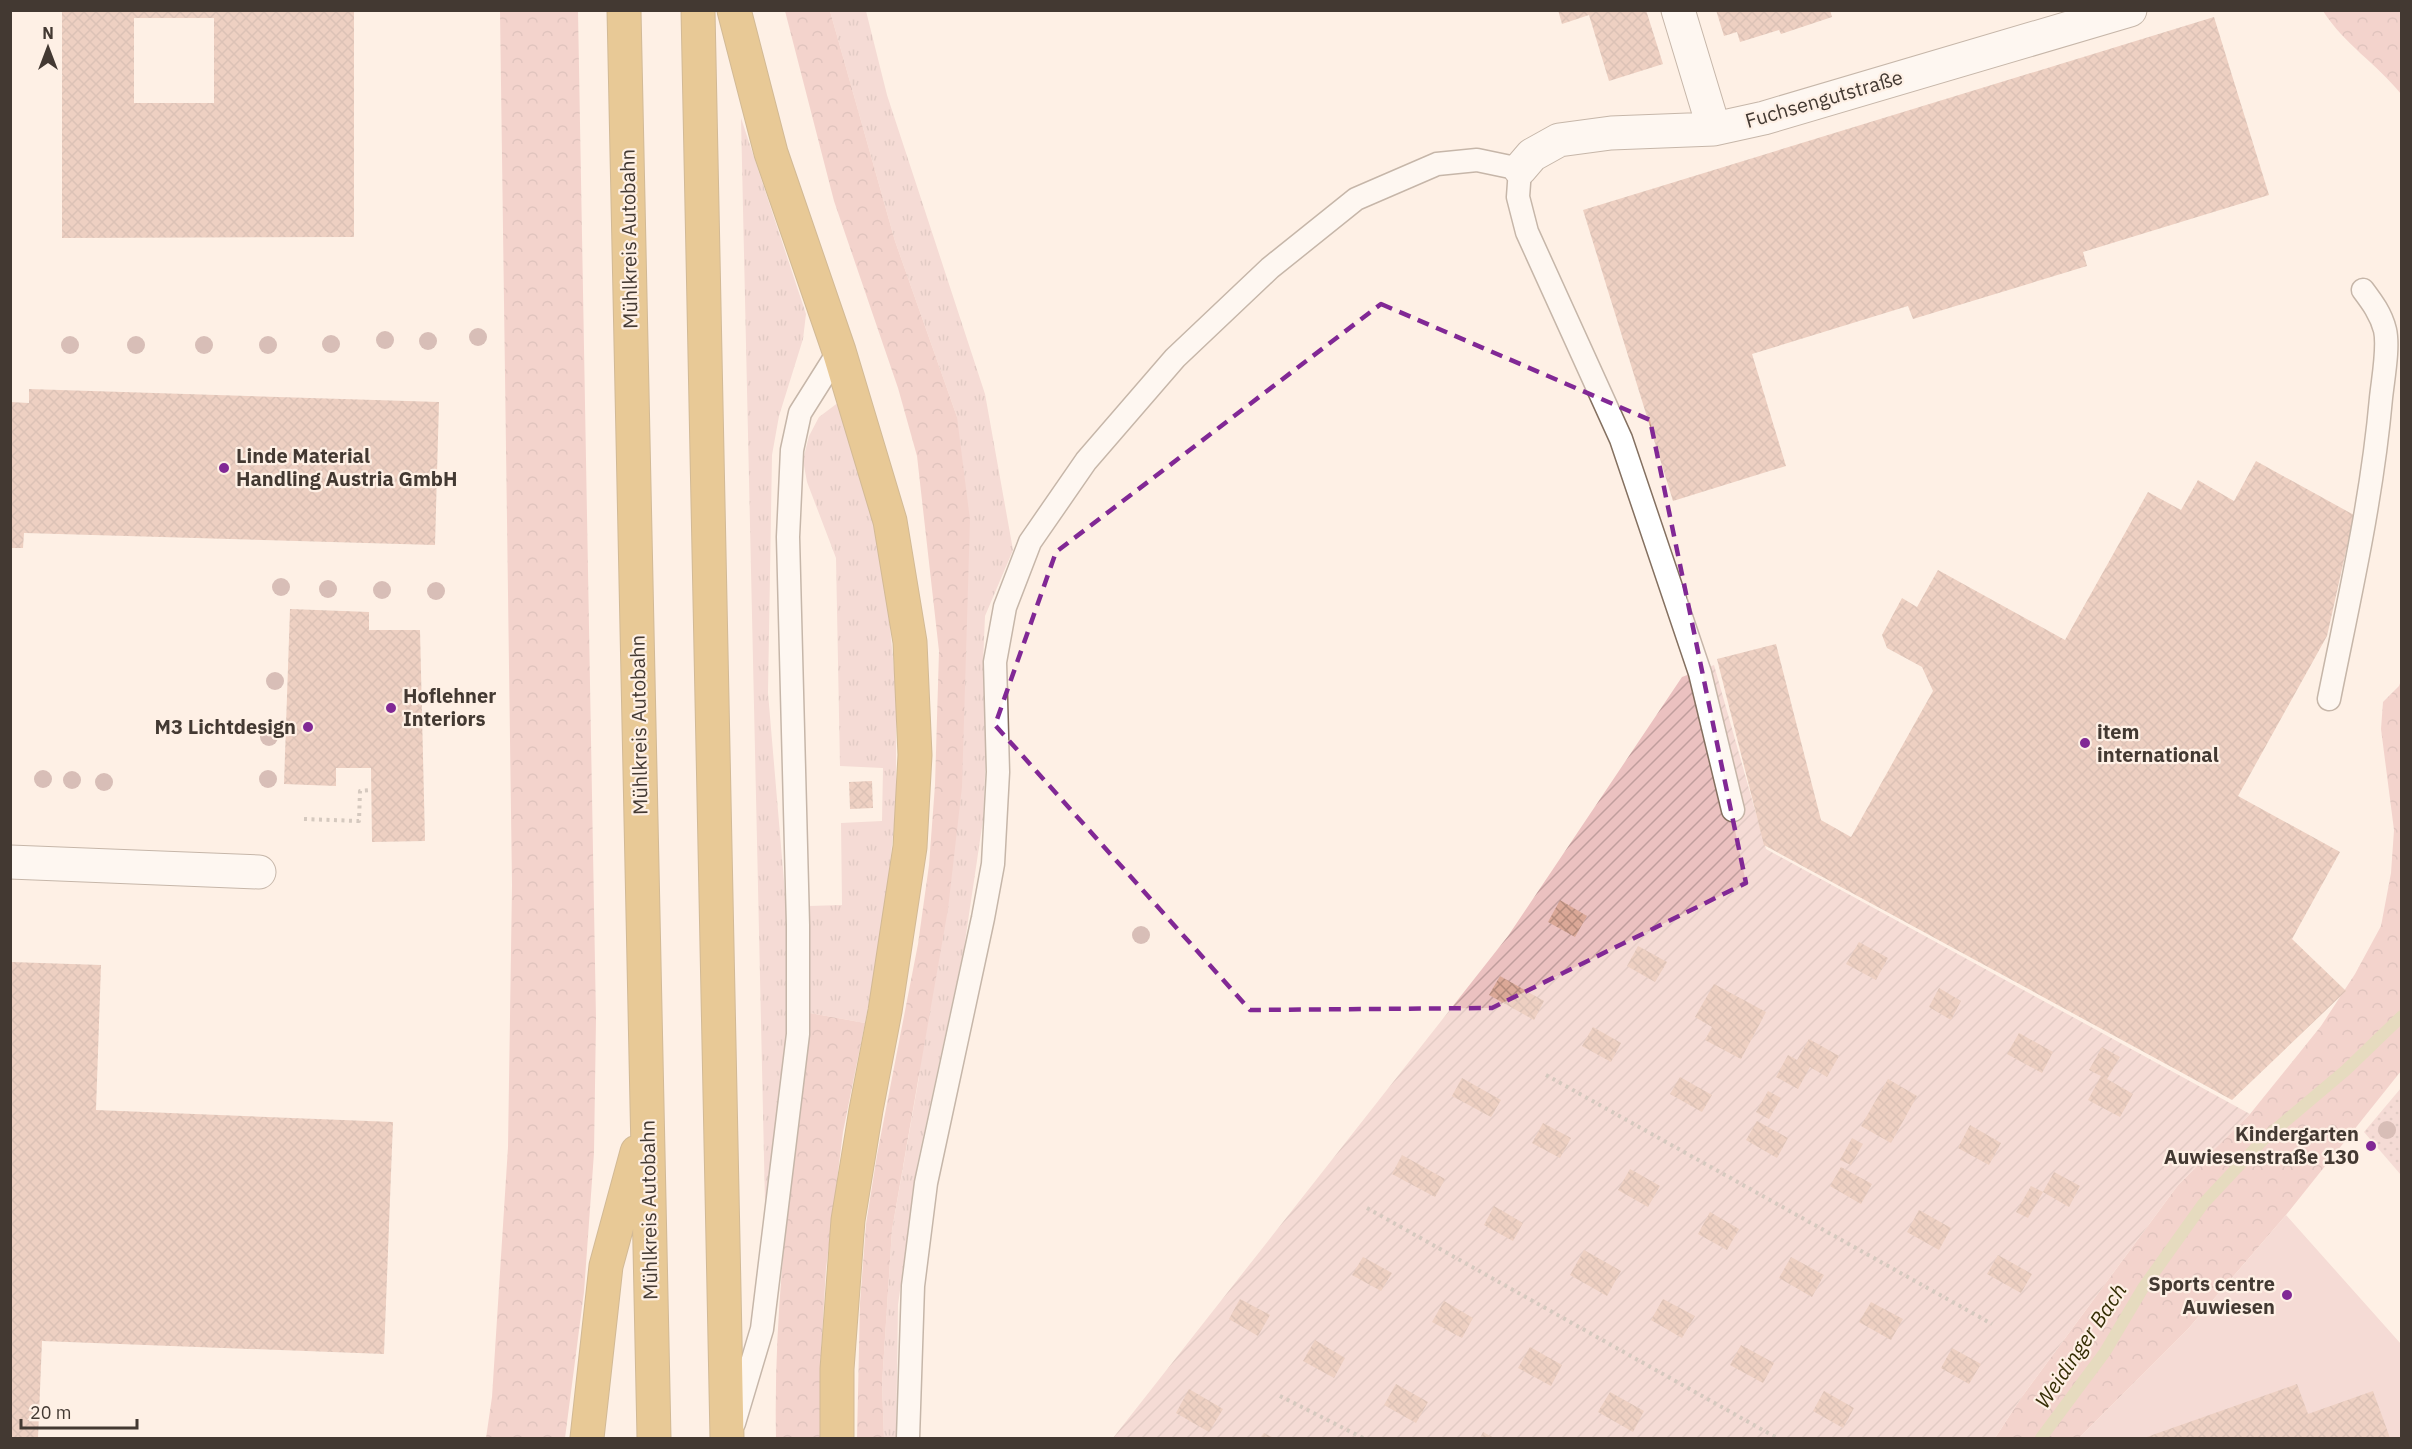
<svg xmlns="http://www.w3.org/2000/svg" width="2412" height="1449" font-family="'IBM Plex Sans',sans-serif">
	<defs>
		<pattern id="grass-tufts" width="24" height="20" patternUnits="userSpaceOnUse" patternTransform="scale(1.5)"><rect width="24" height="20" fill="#ebc1c0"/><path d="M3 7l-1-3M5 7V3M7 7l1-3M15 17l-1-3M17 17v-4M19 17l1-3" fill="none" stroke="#c09e9d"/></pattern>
		<pattern id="forest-crowns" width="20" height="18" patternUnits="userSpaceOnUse" patternTransform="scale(1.5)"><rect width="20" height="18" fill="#e7afae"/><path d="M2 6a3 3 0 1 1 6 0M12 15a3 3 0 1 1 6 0" fill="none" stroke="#bd8f8e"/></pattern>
		<pattern id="park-dots" width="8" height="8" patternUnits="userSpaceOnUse" patternTransform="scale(1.5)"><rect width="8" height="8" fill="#ebc1c0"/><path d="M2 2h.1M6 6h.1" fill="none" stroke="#c09e9d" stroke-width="1.8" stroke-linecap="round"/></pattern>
		<pattern id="garden-furrows" width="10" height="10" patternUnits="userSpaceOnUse" patternTransform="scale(1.5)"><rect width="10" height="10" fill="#ebc1c0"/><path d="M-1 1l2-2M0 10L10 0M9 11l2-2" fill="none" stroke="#c09e9d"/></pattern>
		<pattern id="building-cross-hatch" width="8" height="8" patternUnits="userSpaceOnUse" patternTransform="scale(1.5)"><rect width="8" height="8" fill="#dba897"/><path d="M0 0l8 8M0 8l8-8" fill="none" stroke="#b38a7c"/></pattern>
	</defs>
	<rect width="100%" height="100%" fill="#fef0e5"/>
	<path fill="url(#grass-tufts)" d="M830 11H866L887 95 985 394 1013 550 985 616 983 663 987 731 983 820 964 948 917 1165 898 1305 896 1438H884L882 1384 892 1230 919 1077 957 417 895 241Z
		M741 118 806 314 803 339 779 416 772 455 768 693 790 952 786 1069 765 1203Z
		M839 402 864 481 886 585 896 690V806L884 923 865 1023 810 1013 809 906 842 905 841 823 882 821 883 768 840 766 836 558 807 482 803 460 809 436 819 417Z"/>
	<path fill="url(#forest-crowns)" d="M500 11H578L596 1019 594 1153 584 1292 565 1438H486L492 1397 508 1147 512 885Z
		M785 11H830L895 241 957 417 970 520 962 787 948 909 892 1230 882 1384 884 1438H857L860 1303 866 1224 877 1155 918 944 929 865 935 785 939 651 917 456 898 388 834 201Z
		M2323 11H2401V94C2376 63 2345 45 2323 11Z
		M2401 680V1071L2286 1215 2188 1329 2079 1438H1995L2021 1398 2178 1185 2250 1114 2321 1026 2355 974 2381 926 2391 873 2394 830 2381 729 2383 702 2399 686Z
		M810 1013 865 1023 843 1132 826 1269 820 1370 821 1438H776C773 1296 794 1154 810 1013Z"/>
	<path fill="url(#park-dots)" d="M2401 1088V1175L2364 1132Z"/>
	<path fill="url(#garden-furrows)" d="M1714 665 1766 849 2250 1114 2178 1185 2021 1398 1995 1438H1113L1508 936 1682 677Z"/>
	<path fill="#ebc1c0" d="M2286 1215 2401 1344V1438H2079L2188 1329Z"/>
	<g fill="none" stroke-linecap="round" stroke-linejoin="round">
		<path stroke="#cac090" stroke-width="12" d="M2041 1438 2105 1352 2143 1288 2203 1204 2263 1140 2346 1070 2402 1016"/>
	</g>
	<path fill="url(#building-cross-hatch)" fill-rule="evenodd" d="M62 10H354V237L62 238ZM134 18H214V103H134Z
		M1558 10H1646L1663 64 1609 81 1589 15 1562 24Z
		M1716 10H1830L1832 17 1781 34 1779 30 1740 42 1737 32 1724 36Z
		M2214 17 2269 195 2083 252 2087 266 1913 319 1908 306 1752 354 1786 466 1673 501 1583 210Z
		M29 389 439 402 435 545 24 533 23 548H10V402L29 403Z
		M2256 461 2354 515 2327 636 2238 796 2340 852 2292 939 2346 991 2232 1100 1764 845 1717 659 1776 644 1821 820 1851 837 1933 691 1922 667 1887 648 1882 635 1902 598 1917 607 1938 570 2065 640 2148 492 2181 510 2198 480 2234 501Z
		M290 609 369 612V630H420L425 841 372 842 371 768H336V786L284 784Z
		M872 781 873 808 850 809 849 782Z
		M1560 900 1587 916 1575 937 1548 922Z
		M1859 942 1888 958 1876 980 1846 964Z
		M1638 946 1667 962 1655 982 1627 966Z
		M11 962 101 965 96 1110 393 1122 384 1354 42 1341 38 1438H10Z
		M1500 976 1544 1001 1534 1020 1489 995Z
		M1714 984 1766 1012 1741 1059 1705 1040 1712 1027 1695 1017Z
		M1939 988 1961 1001 1951 1020 1929 1007Z
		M1593 1027 1621 1043 1611 1062 1582 1046Z
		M2019 1033 2053 1052 2042 1073 2007 1054Z
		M1809 1039 1839 1056 1827 1077 1810 1067 1798 1089 1776 1077 1788 1055 1797 1060Z
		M2102 1047 2120 1057 2107 1079 2133 1094 2120 1117 2088 1100 2101 1076 2089 1070Z
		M1680 1077 1712 1095 1702 1112 1670 1094Z
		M1462 1078 1501 1100 1491 1117 1452 1096Z
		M1888 1079 1917 1096 1891 1143 1861 1126Z
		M1768 1091 1781 1098 1769 1119 1756 1112Z
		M1757 1121 1788 1138 1777 1158 1746 1140Z
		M1543 1123 1571 1138 1560 1158 1532 1143Z
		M1970 1125 2001 1143 1989 1165 1958 1148Z
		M1852 1138 1863 1144 1851 1165 1840 1160Z
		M1402 1155 1445 1179 1435 1197 1392 1174Z
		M1841 1167 1872 1184 1861 1204 1830 1186Z
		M1630 1169 1660 1186 1648 1207 1618 1190Z
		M2054 1172 2080 1186 2069 1207 2043 1192 2028 1218 2016 1212 2031 1186 2043 1192Z
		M1494 1206 1523 1223 1513 1241 1484 1225Z
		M1919 1210 1951 1228 1939 1250 1907 1232Z
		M1710 1212 1739 1229 1727 1250 1698 1234Z
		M1584 1250 1621 1271 1607 1296 1570 1275Z
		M1998 1255 2032 1274 2021 1293 1987 1274Z
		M1363 1257 1392 1273 1381 1291 1352 1275Z
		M1791 1257 1824 1275 1812 1297 1779 1278Z
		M1240 1299 1270 1315 1258 1336 1229 1319Z
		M1663 1299 1695 1316 1682 1338 1651 1320Z
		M1444 1301 1473 1318 1462 1338 1432 1322Z
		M1871 1302 1903 1319 1891 1340 1859 1322Z
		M1315 1340 1345 1358 1334 1378 1303 1361Z
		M1741 1345 1774 1363 1763 1383 1730 1365Z
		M1530 1347 1562 1365 1551 1386 1518 1368Z
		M1952 1348 1981 1364 1969 1384 1941 1368Z
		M1396 1384 1428 1402 1416 1423 1384 1405Z
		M2297 1384 2308 1414 2373 1391 2390 1438H2144Z
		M1189 1389 1223 1409 1209 1432 1176 1413Z
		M1824 1391 1854 1408 1843 1428 1813 1411Z
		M1610 1392 1644 1411 1633 1432 1598 1412Z
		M1483 1432 1494 1438H1480Z
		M1264 1433 1274 1438H1260Z"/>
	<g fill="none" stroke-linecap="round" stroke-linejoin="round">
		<defs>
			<path id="service" d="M2329 699C2349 599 2372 500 2381 398 2383 379 2389 347 2385 330 2381 314 2372 302 2363 290
				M734 1423 762 1329 798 1034V925L788 537 792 450 800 413 839 351
				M908 1438 913 1286 926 1183 983 918 993 864 998 772 995 662 1005 607 1030 542 1086 461 1175 358 1270 268 1356 199 1437 164 1477 160 1520 169 1518 197 1527 232 1621 439 1700 673 1733 810"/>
			<path id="minor" d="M1678 10 1714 129
				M1520 169 1532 155 1559 140 1611 133 1714 129 1764 118 2130 10
				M10 862 259 872"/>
			<path id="motorway" d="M624 10 654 1438
				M698 10 727 1438
				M734 10 771 153 839 351 890 521 910 642 915 755 910 847 885 1011 866 1110 848 1220 837 1369V1438
				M587 1438 606 1266 637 1152"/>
		</defs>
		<use href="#service" stroke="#847060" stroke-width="25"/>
		<use href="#minor" stroke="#847060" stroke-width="35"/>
		<use href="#motorway" stroke="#9e7734" stroke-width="35"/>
		<path stroke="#a59990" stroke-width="4" stroke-dasharray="3 4.5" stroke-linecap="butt" d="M304 819 359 821 360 791 371 790
			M1546 1075 1992 1324
			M1367 1208 1777 1438
			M1280 1396 1363 1438"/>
		<use href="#service" stroke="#fff" stroke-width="22"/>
		<use href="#minor" stroke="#fff" stroke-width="33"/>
		<use href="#motorway" stroke="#cf9935" stroke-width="33"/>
	</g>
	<g fill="#aa807e">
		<circle cx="478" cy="337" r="9"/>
		<circle cx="385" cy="340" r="9"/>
		<circle cx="428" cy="341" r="9"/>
		<circle cx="331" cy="344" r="9"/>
		<circle cx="70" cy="345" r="9"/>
		<circle cx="136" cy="345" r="9"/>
		<circle cx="204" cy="345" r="9"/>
		<circle cx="268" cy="345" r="9"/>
		<circle cx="281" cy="587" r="9"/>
		<circle cx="328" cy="589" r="9"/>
		<circle cx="382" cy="590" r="9"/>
		<circle cx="436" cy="591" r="9"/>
		<circle cx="275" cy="681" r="9"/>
		<circle cx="269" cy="737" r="9"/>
		<circle cx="43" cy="779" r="9"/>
		<circle cx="268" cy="779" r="9"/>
		<circle cx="72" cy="780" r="9"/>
		<circle cx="104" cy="782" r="9"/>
		<circle cx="1141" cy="935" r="9"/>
		<circle cx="2387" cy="1130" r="9"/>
	</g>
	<path d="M0 0H2412V1449H0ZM1381 304 1650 420 1746 883 1492 1008 1250 1010 995 725 1056 552Z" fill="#fef0e5" fill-opacity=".55" fill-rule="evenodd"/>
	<path fill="none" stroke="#812895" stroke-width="4.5" stroke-dasharray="12 8" stroke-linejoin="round" d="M1381 304 1650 420 1746 883 1492 1008 1250 1010 995 725 1056 552Z"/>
	<g fill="#812895" stroke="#fef0e5" stroke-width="2">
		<circle cx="224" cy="468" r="6"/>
		<circle cx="391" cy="708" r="6"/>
		<circle cx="308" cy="727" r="6"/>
		<circle cx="2085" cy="743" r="6"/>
		<circle cx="2371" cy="1146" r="6"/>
		<circle cx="2287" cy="1295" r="6"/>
	</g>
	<g text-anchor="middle" stroke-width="4.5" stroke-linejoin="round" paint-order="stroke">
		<g font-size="20" fill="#433932" stroke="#fef0e5">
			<text transform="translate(1824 99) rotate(-16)" y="7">Fuchsengutstraße</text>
			<text transform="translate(629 239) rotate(-91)" y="7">Mühlkreis Autobahn</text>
			<text transform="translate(639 725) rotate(-91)" y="7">Mühlkreis Autobahn</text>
			<text transform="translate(649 1210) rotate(-91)" y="7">Mühlkreis Autobahn</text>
		</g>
		<g font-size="20" font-weight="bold" fill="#433932" stroke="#fef0e5" text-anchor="start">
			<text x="236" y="463">Linde Material<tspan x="236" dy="23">Handling Austria GmbH</tspan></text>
			<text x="403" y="703">Hoflehner<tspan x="403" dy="23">Interiors</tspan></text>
			<text x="296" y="734" text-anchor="end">M3 Lichtdesign</text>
			<text x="2097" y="739">item<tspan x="2097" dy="23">international</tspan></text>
			<text x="2359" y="1141" text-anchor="end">Kindergarten<tspan x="2359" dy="23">Auwiesenstraße 130</tspan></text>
			<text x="2275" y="1291" text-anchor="end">Sports centre<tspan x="2275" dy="23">Auwiesen</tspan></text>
		</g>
		<g font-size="21" font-style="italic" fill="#352e05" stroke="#fef0e5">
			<text transform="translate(2081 1346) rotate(-56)" y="7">Weidinger Bach</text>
		</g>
	</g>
	<rect width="2412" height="1449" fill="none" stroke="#433932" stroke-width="24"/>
	<g transform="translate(48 48)" stroke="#fef0e5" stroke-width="4.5" paint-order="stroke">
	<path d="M0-4.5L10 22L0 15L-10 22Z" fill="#433932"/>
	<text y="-9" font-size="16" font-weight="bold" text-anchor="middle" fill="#433932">N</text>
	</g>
	<path d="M21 1419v9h116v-9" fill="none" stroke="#433932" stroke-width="3"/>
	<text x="30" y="1419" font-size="18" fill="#433932" stroke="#fef0e5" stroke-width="4.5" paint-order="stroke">20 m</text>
</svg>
